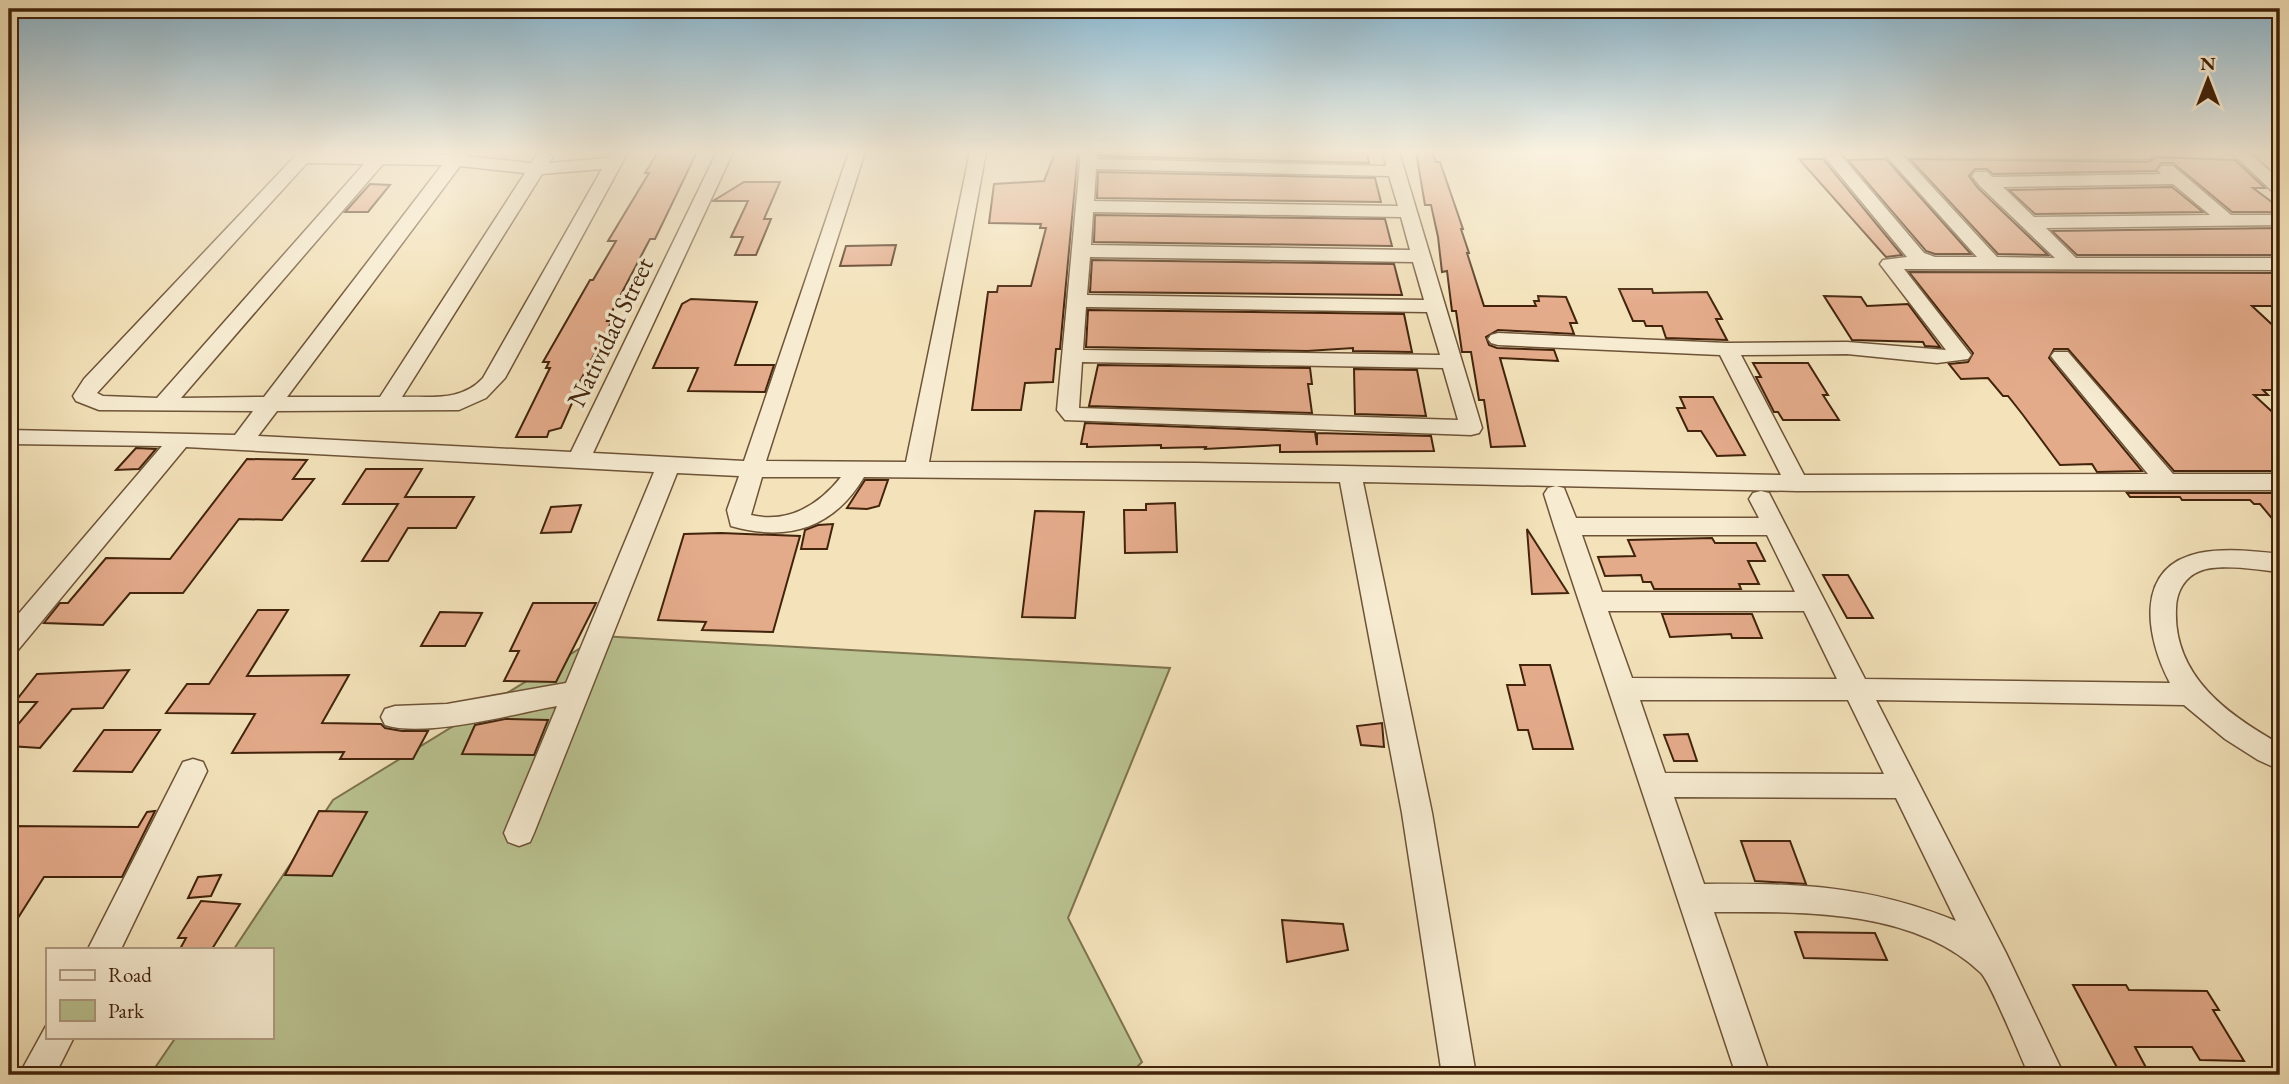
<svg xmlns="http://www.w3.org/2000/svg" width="2289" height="1084" font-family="'EB Garamond',serif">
	<rect width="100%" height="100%" fill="#f3e2ba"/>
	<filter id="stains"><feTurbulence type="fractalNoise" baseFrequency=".00286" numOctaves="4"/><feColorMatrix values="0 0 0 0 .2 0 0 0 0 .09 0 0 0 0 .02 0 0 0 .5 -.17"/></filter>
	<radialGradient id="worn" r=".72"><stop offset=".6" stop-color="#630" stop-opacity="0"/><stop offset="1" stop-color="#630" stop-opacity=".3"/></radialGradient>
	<path fill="#bac391" stroke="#7e734e" stroke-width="2" d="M600 636 1170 668 1068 918 1142 1062 1129 1075H150L176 1037H271V949H234L333 800Z"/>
	<path fill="#e4ab8b" stroke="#42230b" stroke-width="2" d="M658 152H697L655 239H650L607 321H612L569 402 573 401 561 428 549 431 547 437H516L550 368H546L549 362H543L590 280H593L616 241H608L649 173H645Z
		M1078 152 1060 349H1056L1053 382 1025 383 1021 410H972L988 292H997L998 286H1031L1046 228H1040L1041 224 989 223 994 184 1044 181 1055 153Z
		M1100 152 1367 153 1369 163 1100 156Z
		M1416 152H1432L1436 162H1440L1463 229H1461L1469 253H1467L1484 306H1536L1534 301H1539L1538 296 1566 297 1577 323H1570L1574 334 1498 330 1486 337 1489 345 1497 348 1554 350 1558 361 1500 358 1525 446 1491 447 1484 400H1479L1471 352H1462L1456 311H1452L1447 271 1442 272 1438 237 1431 205H1425Z
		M2157 157 2235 160 2265 188H2253L2280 208V212H2232L2173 163H2161L2156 171 1993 174 1987 169H1975L1969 176 1978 188 2048 255 1998 254 1910 159 2148 162Z
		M1799 159H1823L1902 255 1886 257Z
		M1886 159 1971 254H1935L1926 251 1848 160Z
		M1098 172 1375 178 1381 202 1097 198Z
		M744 182H780L764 219H771L756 255H735L743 237H731L748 201H713Z
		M370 184 390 185 368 212H345Z
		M2172 187 2203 212 2035 214 2009 190Z
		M1095 215 1385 219 1392 246 1094 242Z
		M2280 228V255H2077L2052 231Z
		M896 245 891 265 840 266 846 246Z
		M1092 260 1394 264 1402 295 1090 292Z
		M1909 272 2280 273V306H2252L2280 332V390H2263L2268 395H2254L2280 419V471H2174L2068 349H2054L2049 358 2142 471 2097 472 2092 464 2060 465 2023 415 2008 396H2003L1988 378 1961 379 1949 364 1968 362 1973 353Z
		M1619 289H1652L1653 293 1707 292 1722 319H1716L1727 340 1666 338 1662 326H1646L1644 321H1633Z
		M1824 296 1861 297 1867 306 1908 304 1940 347 1925 346 1923 342 1852 340Z
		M691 299 757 302 735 365H774L765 392 688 391 698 368H653L682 304Z
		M1088 310 1404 314 1412 352 1353 351V348L1307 351 1086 347Z
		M1753 363H1808L1828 395H1823L1839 420H1783L1778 412H1774L1756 377H1761Z
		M1098 365 1310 368 1312 384H1308L1312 413 1089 406Z
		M1354 369 1417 370 1426 416 1355 414Z
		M1680 397H1713L1745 455 1717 456 1701 431H1688L1677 408H1685Z
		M1085 423 1315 432 1317 445V433L1431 436 1434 451 1280 452V445L1205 449 1206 447 1161 448V445L1087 447V444H1081Z
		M136 448 156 449 139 469 116 470Z
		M247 459 307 460 293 479H314L282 520 239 519 183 593H130L103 625 44 623 60 603H68L106 558 170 559Z
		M366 469H422L405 497H474L456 528H408L388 561H362L398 504H343Z
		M865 480H888L879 506 867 509 847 508Z
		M2127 493H2280V528L2260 504H2254L2250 500H2182L2180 497H2130Z
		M1175 503 1177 552 1125 553 1124 510H1146V504Z
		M581 505 571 532 541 533 551 507Z
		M1035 511 1084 512 1075 618 1022 617Z
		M833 524 827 549H801L805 530 818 525Z
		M1527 529 1568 593 1532 594Z
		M721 533 800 536 773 632 702 630 706 622 658 620 684 534Z
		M1712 538 1715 543H1756L1765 561H1748L1759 584H1739L1741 589H1654L1651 582H1643L1641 575 1605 576 1598 557 1635 556 1628 540Z
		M1823 575H1848L1873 618H1847Z
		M533 603H596L556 682 504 681 519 651H510Z
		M258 610H288L247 676 349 675 322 723 381 724 385 728 402 731H428L413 759H340L344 752 232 753 255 714 166 713 187 684H209Z
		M440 612 482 613 465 646H421Z
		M1662 614H1752L1762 638H1732L1731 634 1670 637Z
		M1520 665H1550L1573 749H1533L1528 730H1518L1507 685H1525Z
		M129 670 103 708 72 709 40 748 9 746V735L37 702H15L37 674Z
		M505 719 548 720 534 755 462 754 475 725Z
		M1382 723 1384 747 1361 745 1357 726Z
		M104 730H160L132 772 74 771Z
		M1688 734 1697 761H1674L1664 735Z
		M155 811 122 877H44L9 932V826L138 827 147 812Z
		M319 811 367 812 332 876 285 875Z
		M1741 841H1790L1806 884 1755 881Z
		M221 875 211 896 188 898 198 877Z
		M201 901 240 904 212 949H180L186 938H178Z
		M1282 920 1343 924 1348 950 1287 962Z
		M1795 932 1875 933 1887 960 1804 958Z
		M2073 985H2126L2129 990 2207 991 2219 1010H2213L2244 1061 2200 1060 2192 1047H2135L2150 1075H2121Z"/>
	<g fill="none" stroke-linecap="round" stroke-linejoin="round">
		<defs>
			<path id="minor" d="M299 152 450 155 452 152H469L467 156 531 163 538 153 544 152 553 157 549 163 608 158 612 152H628L505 378 486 398 459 410 277 411 258 436 571 452 717 152H733L593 453 744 461 849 152H865L766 461 906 462 970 152H986L929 462 1197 463 1781 475 1720 355 1498 345 1491 343 1488 339 1491 335 1498 333 1727 343 1847 342 1946 350 1880 264 1883 260 1907 257 1821 152H1838L1924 253 1935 257H1977L1883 152H1900L1997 257 2055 258 1980 186 1972 176 1975 172H1987L1992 177 2161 174 2158 170 2161 166H2173L2231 215H2280V225L2046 228 2076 258H2280V270L1904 269 1968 351 1971 355 1968 359 1937 363 1847 354 1741 355 1804 475 2148 474 2054 360 2051 356 2054 352H2068L2173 474H2280V490L1797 491 1556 486 1564 488 1576 518H1759L1749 499 1753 493 1761 491 1769 493 1865 679 2170 683C2146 638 2133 567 2199 553 2225 548 2254 551 2280 554V572C2260 570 2219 563 2200 571 2184 577 2176 593 2176 609 2173 676 2228 715 2280 744V770L2258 760 2225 739 2184 705 1876 700 2006 953 2064 1075H2029C2020 1056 1992 985 1981 973 1913 908 1800 912 1714 912L1770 1075H1736L1554 526 1544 494 1548 488 1556 486 1363 482 1432 813 1476 1075H1442L1402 813 1340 482 864 477C833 529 787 542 731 526L727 510 739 476 677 473 534 833 530 842 519 846 508 842 504 833 557 706C513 714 425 738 385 725L381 717 385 709 395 706 447 704 566 683 654 472 186 447 18 650 9 653V625L162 446 9 444V430L235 435 253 411 99 410 76 401 73 396 84 379ZM307 163 364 164 157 398 103 396 97 393ZM383 164 442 165 264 397 181 398ZM460 166 525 173 380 397H287ZM602 169 483 378C461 402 431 396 402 397L542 174ZM2173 184 2210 215 2034 217 2003 187ZM762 477H841C819 505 788 524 751 515ZM1582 535H1767L1795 592H1602ZM1608 611H1804L1837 679 1632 678ZM1640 700H1848L1884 774 1665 773ZM1674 797 1896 798 1956 921C1869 885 1796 883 1704 884Z
				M1081 152H1097V159L1386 166 1383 152H1399L1482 428 1479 433 1471 435 1065 420 1057 410ZM1096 169 1389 176 1398 206 1094 201ZM1093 212 1401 217 1410 250 1091 245ZM1090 257 1413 262 1424 300 1087 295ZM1086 307 1427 312 1440 355 1083 350ZM1082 362 1443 368 1458 420 1079 408Z
				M1950 152H2155L2157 154 2148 159 1958 158 1952 157Z
				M2231 152H2249L2280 180V194L2274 193Z
				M193 759 203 762 207 771 121 949H88L183 762Z
				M47 1024V1037H74L55 1075H19Z"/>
		</defs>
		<use href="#minor" stroke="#6e5337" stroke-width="3"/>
		<use href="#minor" fill="#f7ecd2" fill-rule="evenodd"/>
	</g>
	<linearGradient id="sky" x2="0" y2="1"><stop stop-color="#89b8d2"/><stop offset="0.5" stop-color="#faf2e0"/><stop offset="1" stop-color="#faf2e0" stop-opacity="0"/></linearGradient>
	<rect width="2289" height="304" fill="url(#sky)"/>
	<g text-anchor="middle" stroke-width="7" stroke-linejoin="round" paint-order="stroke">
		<g font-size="26" fill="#42230b" stroke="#f7ecd2">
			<text transform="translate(610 332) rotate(-64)" y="9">Natividad Street</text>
		</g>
	</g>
	<rect width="2289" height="1084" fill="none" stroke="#f3e2ba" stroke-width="35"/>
	<rect x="10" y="10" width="2268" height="1063" fill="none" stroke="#42230b" stroke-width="3.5"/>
	<rect x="18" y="18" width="2254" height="1049" fill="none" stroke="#42230b" stroke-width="2"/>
	<rect x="46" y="948" width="228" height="91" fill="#f7ecd2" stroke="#af9c82" stroke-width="2"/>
	<rect x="60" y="970" width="35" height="10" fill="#f7ecd2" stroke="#af9c82" stroke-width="2"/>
	<text x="108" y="982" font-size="21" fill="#42230b">Road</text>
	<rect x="60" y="1000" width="35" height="21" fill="#bac391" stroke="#af9c82" stroke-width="2"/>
	<text x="108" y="1018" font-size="21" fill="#42230b">Park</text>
	<g transform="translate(2208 80)" stroke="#f7ecd2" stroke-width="5" paint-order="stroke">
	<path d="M0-5L12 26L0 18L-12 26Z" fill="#42230b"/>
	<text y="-10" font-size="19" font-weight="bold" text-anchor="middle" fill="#42230b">N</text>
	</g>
	<rect width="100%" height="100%" filter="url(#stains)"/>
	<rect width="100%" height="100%" fill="url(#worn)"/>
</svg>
